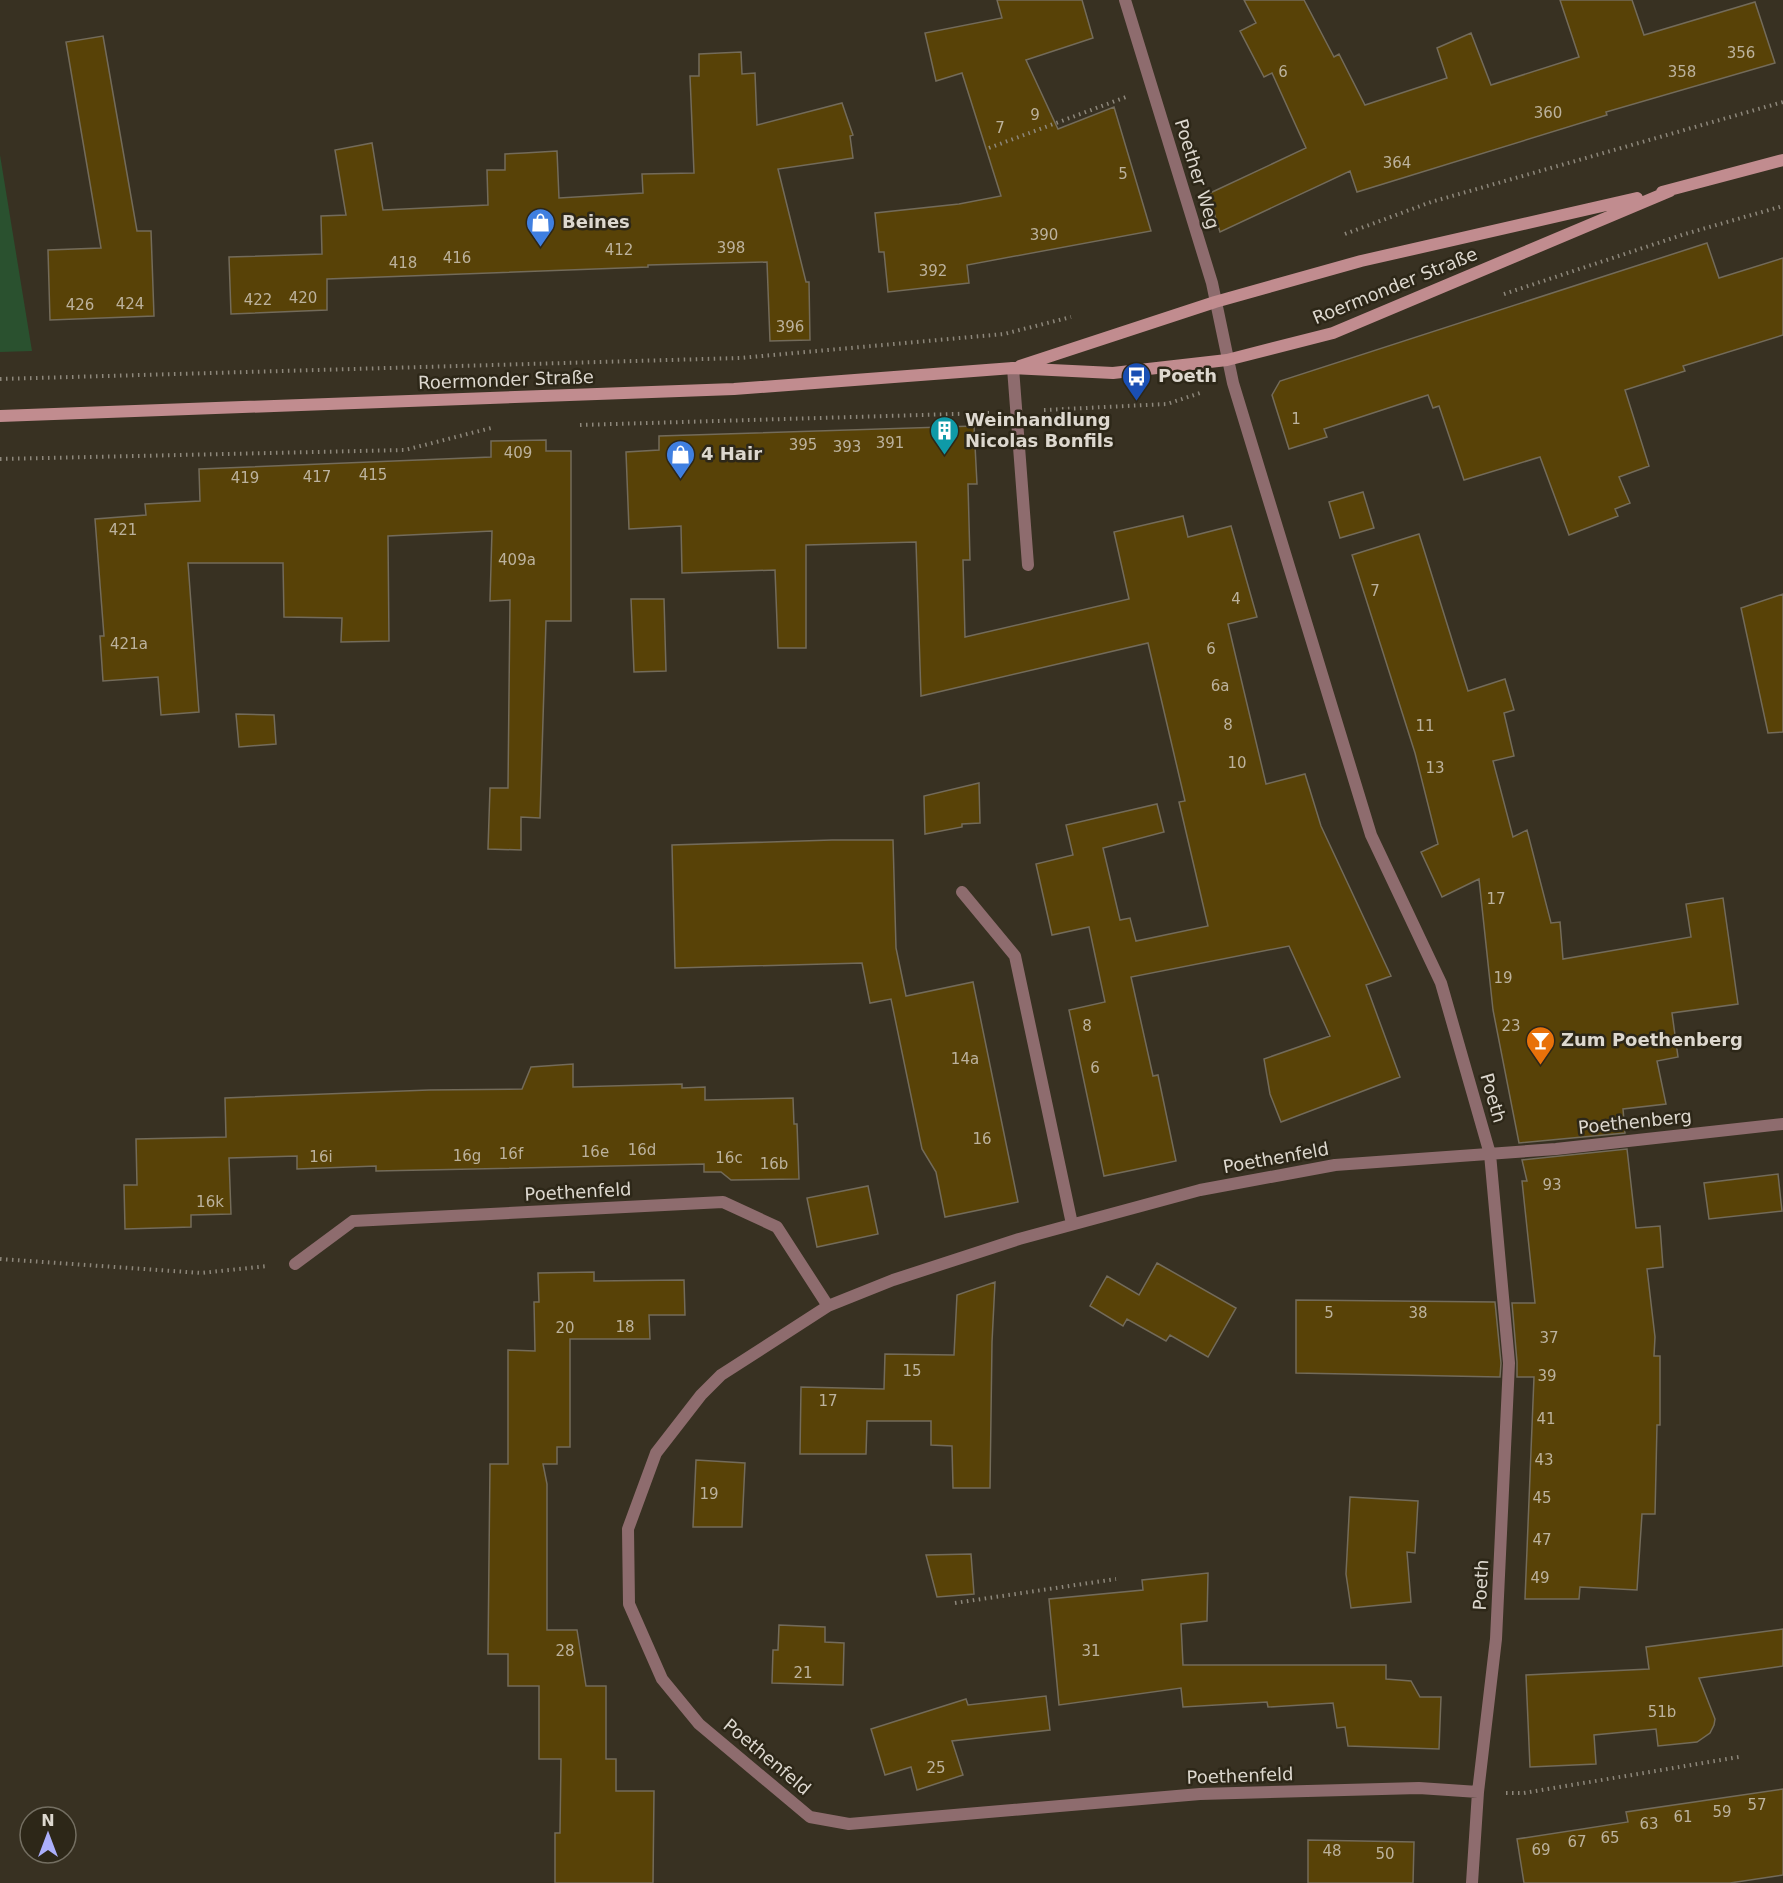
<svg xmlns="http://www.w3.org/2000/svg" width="1783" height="1883" font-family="'DejaVu Sans',sans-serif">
	<rect width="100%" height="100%" fill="#383122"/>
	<path fill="#2a512f" d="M0 155 32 351 0 352Z"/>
	<path fill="#584207" stroke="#736b5a" stroke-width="1.5" d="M997 0H1082L1093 38 1026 60 1058 129 1114 107 1151 231 967 265 969 283 888 292 884 252H879L875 213 959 204 1001 196 962 73 936 81 925 33 1002 18Z
		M1244 0H1304L1334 57 1339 54 1365 105 1447 78 1437 48 1471 33 1491 85 1579 57 1560 0H1632L1644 35 1755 2 1775 63 1606 112 1607 115 1357 192 1350 171 1220 232 1208 194 1306 148 1272 73 1264 77 1240 31 1256 23Z
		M103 36 137 231H151L154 316 50 320 48 250 101 248 66 42Z
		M741 52 742 74 755 73 757 125 842 103 853 135 850 136 853 158 778 169 806 282H809L810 340 770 341 767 262 648 265V267L327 279V310L231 314 229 257 322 254 321 216 346 215 335 150 372 143 383 210 488 205 487 170H505V154L524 153 557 151 559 198 643 193 642 174 694 173 690 76H699V54Z
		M1707 243 1719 278 1783 258V335L1683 366 1685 371 1625 390 1649 466 1619 477 1630 503 1615 509 1618 516 1569 535 1540 457 1464 480 1439 406 1433 408 1428 395 1324 429 1327 437 1289 449 1272 395 1280 381Z
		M974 426 977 484H968L970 560H963L965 637 1129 599 1114 532 1183 516 1188 537 1231 526 1257 617 1228 624 1266 784 1305 774 1321 826 1391 976 1366 985 1400 1077 1281 1122 1270 1094 1264 1059 1330 1036 1289 946 1131 977 1153 1076 1158 1075 1176 1161 1104 1176 1069 1010 1105 1002 1089 927 1052 935 1036 864 1073 855 1066 825 1157 804 1164 832 1103 848 1120 920 1130 918 1136 941 1208 926 1179 802 1185 801 1148 643 921 696 916 542 806 545V648H778L775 570 682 573 681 526 629 529 626 452 659 450V436Z
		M546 440V451H571V621H546L540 818 521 817V850L488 849 490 788H508L510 600 490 601 492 531 388 536 389 641 341 642 342 618 284 617 283 563H188L199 712 161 715 158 677 103 681 100 636H104L95 519 146 515 145 504 200 501 199 469 491 457V441Z
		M1363 492 1374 528 1340 538 1329 502Z
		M1419 534 1468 691 1505 679 1514 710 1504 713 1514 756 1493 761 1513 837 1527 830 1551 923 1560 922 1563 959 1691 937 1686 904 1723 898 1738 1004 1672 1013 1678 1057 1657 1061 1666 1104 1623 1109 1625 1133 1519 1143 1493 1010 1479 879 1442 897 1421 852 1438 844 1415 753 1352 555Z
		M1783 594V732L1768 733 1741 608Z
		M631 599H664L666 671 634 672Z
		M236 714 274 715 276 744 239 747Z
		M979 783 980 823 962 824V827L925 834 924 796Z
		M832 840H893L896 948 906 996 973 982 1018 1202 945 1217 936 1172 922 1149 891 999 870 1003 862 963 675 968 672 845Z
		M573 1064V1087L682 1084V1088L705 1087V1100L793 1098 794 1124H797L799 1179 731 1180 721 1172H704V1164L376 1171V1166L297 1169V1156L229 1158 231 1214 191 1215V1227L125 1229 124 1185H137L136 1139 226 1137 225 1098 429 1090 522 1089 531 1067Z
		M1627 1149 1636 1228 1660 1226 1663 1267 1647 1269 1655 1337 1654 1356H1660V1425H1657L1655 1514H1642L1637 1590 1580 1587 1579 1599H1525L1534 1377H1517V1362L1512 1303H1535L1522 1181H1527L1522 1160Z
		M1778 1174 1782 1211 1709 1219 1704 1183Z
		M868 1186 878 1234 817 1247 807 1198Z
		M1157 1263 1236 1308 1208 1357 1170 1335 1166 1341 1127 1319 1123 1326 1090 1306 1107 1276 1139 1295Z
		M594 1272V1281L684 1280 685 1315H649L650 1339H570V1447H557V1464H543L547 1484V1630H577L586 1686H606V1759H616V1791H654L653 1883H555V1833H560L561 1759H539V1686H508V1654H488L490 1464H508V1350L535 1351 534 1302H539L538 1273Z
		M995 1282 992 1342 990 1488H953L952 1446 931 1445V1421H867L866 1454H800L801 1387 884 1389 885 1354 954 1355 957 1295Z
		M1296 1300 1495 1302 1501 1363 1500 1377 1296 1373Z
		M696 1460 745 1463 742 1527H693Z
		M1350 1497 1418 1501 1415 1553 1407 1552 1411 1602 1351 1608 1346 1574Z
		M971 1554 974 1594 937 1597 926 1555Z
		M1208 1573 1207 1621 1181 1624 1183 1665H1386V1679L1411 1681 1420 1697H1441L1439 1749 1348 1746 1345 1727 1337 1728 1333 1703 1268 1707 1267 1702 1183 1707 1181 1688 1059 1705 1049 1599 1143 1590 1142 1580Z
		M779 1625 825 1627V1642L844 1643 843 1685 772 1683 773 1650H778Z
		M1783 1629V1666L1699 1678 1715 1719 1714 1725 1710 1733 1697 1742 1658 1746 1656 1729 1594 1735 1596 1764 1530 1767 1526 1675 1649 1669 1646 1647Z
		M1046 1696 1050 1730 952 1741 963 1775 917 1790 911 1767 885 1775 871 1729 966 1699 968 1705Z
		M1783 1789V1875L1730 1883H1524L1517 1839 1628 1822 1626 1812Z
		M1308 1840 1414 1842 1413 1883H1308Z"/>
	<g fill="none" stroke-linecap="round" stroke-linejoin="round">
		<path stroke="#8d877b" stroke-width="4" stroke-dasharray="1.5 4.5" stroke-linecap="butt" d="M989 148 1126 97
			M1345 234 1431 202 1783 102
			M1504 294 1685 234 1783 206
			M0 379 740 358 1004 334 1071 317
			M1044 410 1167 404 1200 393
			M580 425 989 413
			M0 459 405 450 491 428
			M0 1259 201 1273 268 1266
			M955 1603 1116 1579
			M1506 1793H1524L1739 1757"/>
		<path stroke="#8e6c6e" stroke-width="12" d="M1013 368 1028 565"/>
		<path stroke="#8e6c6e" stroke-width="12" d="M1125 0 1212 283 1233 383 1371 835 1441 983 1490 1154 1509 1363 1496 1639 1478 1792 1472 1883
			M962 892 1015 956 1072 1224
			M295 1264 353 1221 723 1202 777 1227 828 1306
			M1478 1792 1419 1788 1200 1794 849 1824 810 1817 699 1724 662 1679 629 1604 628 1529 656 1453 701 1395 721 1375 828 1306 893 1280 1019 1239 1200 1190 1335 1165 1556 1149 1783 1124"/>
		<path stroke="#c18c8f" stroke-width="12" d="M1662 192 1783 160
			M1020 366 1215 302 1361 261 1637 198
			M0 416 734 389 1013 368 1113 373 1227 360 1333 333 1670 191"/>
	</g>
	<defs>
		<symbol id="shop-pin" viewBox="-11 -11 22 30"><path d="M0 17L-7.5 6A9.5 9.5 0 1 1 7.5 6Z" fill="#3f7fe0" stroke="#2d2718"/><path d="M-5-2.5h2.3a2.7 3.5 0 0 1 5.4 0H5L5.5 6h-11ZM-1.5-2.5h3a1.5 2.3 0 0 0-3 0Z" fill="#fff"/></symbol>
		<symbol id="bus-pin" viewBox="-11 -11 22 30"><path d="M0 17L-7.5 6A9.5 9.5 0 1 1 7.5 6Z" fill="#1a4fb4" stroke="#2d2718"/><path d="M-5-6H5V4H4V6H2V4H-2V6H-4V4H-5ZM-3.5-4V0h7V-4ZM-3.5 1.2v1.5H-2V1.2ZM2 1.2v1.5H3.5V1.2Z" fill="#fff"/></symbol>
		<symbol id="building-pin" viewBox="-11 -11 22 30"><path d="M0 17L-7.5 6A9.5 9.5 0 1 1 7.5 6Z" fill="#0f9aa8" stroke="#2d2718"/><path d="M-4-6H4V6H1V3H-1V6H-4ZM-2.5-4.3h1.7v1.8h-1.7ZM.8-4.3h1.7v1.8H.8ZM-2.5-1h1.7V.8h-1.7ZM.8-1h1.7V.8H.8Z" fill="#fff"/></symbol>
		<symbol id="bar-pin" viewBox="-11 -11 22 30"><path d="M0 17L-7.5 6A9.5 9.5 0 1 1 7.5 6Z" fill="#e8710a" stroke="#2d2718"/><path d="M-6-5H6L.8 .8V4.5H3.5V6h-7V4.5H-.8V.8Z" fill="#fff"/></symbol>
	</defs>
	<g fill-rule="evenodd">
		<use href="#shop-pin" x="524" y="206" width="33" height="45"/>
		<use href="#bus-pin" x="1120" y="360" width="33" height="45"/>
		<use href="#building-pin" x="928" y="414" width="33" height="45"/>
		<use href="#shop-pin" x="664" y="438" width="33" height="45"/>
		<use href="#bar-pin" x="1524" y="1024" width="33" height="45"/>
	</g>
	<g text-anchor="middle" stroke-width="5" stroke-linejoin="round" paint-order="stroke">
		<g font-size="15" fill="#bcb29d">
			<text x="1741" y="58">356</text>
			<text x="1283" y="77">6</text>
			<text x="1682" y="77">358</text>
			<text x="1548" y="118">360</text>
			<text x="1035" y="120">9</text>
			<text x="1000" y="133">7</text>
			<text x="1397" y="168">364</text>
			<text x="1123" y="179">5</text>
			<text x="1044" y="240">390</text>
			<text x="731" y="253">398</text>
			<text x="619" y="255">412</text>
			<text x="457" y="263">416</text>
			<text x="403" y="268">418</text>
			<text x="933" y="276">392</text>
			<text x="303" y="303">420</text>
			<text x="258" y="305">422</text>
			<text x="130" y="309">424</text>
			<text x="80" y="310">426</text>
			<text x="790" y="332">396</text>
			<text x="1296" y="424">1</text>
			<text x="890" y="448">391</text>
			<text x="803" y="450">395</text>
			<text x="847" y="452">393</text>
			<text x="518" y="458">409</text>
			<text x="373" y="480">415</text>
			<text x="317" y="482">417</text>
			<text x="245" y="483">419</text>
			<text x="123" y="535">421</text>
			<text x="517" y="565">409a</text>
			<text x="1375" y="596">7</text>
			<text x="1236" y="604">4</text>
			<text x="129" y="649">421a</text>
			<text x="1211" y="654">6</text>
			<text x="1220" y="691">6a</text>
			<text x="1228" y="730">8</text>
			<text x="1425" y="731">11</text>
			<text x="1237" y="768">10</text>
			<text x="1435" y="773">13</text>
			<text x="1496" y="904">17</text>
			<text x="1503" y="983">19</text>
			<text x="1087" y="1031">8</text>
			<text x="1511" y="1031">23</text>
			<text x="965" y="1064">14a</text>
			<text x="1095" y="1073">6</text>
			<text x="982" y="1144">16</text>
			<text x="642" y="1155">16d</text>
			<text x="595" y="1157">16e</text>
			<text x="511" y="1159">16f</text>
			<text x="467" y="1161">16g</text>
			<text x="321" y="1162">16i</text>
			<text x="729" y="1163">16c</text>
			<text x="774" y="1169">16b</text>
			<text x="1552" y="1190">93</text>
			<text x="210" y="1207">16k</text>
			<text x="1329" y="1318">5</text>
			<text x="1418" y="1318">38</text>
			<text x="625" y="1332">18</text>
			<text x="565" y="1333">20</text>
			<text x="1549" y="1343">37</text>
			<text x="912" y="1376">15</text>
			<text x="1547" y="1381">39</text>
			<text x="828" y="1406">17</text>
			<text x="1546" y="1424">41</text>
			<text x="1544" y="1465">43</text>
			<text x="709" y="1499">19</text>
			<text x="1542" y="1503">45</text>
			<text x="1542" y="1545">47</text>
			<text x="1540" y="1583">49</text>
			<text x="565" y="1656">28</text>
			<text x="1091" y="1656">31</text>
			<text x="803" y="1678">21</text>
			<text x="1662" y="1717">51b</text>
			<text x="936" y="1773">25</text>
			<text x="1757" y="1810">57</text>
			<text x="1722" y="1817">59</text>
			<text x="1683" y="1822">61</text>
			<text x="1649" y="1829">63</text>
			<text x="1610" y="1843">65</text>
			<text x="1577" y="1847">67</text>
			<text x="1541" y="1855">69</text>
			<text x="1332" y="1856">48</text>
			<text x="1385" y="1859">50</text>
		</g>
		<g font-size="18" fill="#ddd8cf" stroke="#2d2718">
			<text transform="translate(1197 174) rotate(73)" y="6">Poether Weg</text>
			<text transform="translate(1395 286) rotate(-22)" y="6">Roermonder Straße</text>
			<text transform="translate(506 380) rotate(-2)" y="6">Roermonder Straße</text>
			<text transform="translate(1493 1098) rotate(74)" y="6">Poeth</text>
			<text transform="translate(1635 1122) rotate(-6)" y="6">Poethenberg</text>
			<text transform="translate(1276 1158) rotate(-10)" y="6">Poethenfeld</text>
			<text transform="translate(578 1192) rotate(-3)" y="6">Poethenfeld</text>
			<text transform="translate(1481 1585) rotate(-87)" y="6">Poeth</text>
			<text transform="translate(767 1757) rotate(40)" y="6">Poethenfeld</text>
			<text transform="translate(1240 1776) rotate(-2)" y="6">Poethenfeld</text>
		</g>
		<g font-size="18" font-weight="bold" fill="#ddd8cf" stroke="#2d2718" text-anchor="start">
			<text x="562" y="228">Beines</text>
			<text x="1158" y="382">Poeth</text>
			<text x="965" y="426">Weinhandlung<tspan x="965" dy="21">Nicolas Bonfils</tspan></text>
			<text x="701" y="460">4 Hair</text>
			<text x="1561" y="1046">Zum Poethenberg</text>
		</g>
	</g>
	<g transform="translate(48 1835)"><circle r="28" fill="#2d2718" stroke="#736e61" stroke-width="1.5"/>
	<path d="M0-4.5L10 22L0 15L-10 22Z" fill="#abaffb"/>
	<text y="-9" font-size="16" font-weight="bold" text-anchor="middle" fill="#ddd8cf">N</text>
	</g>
</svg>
